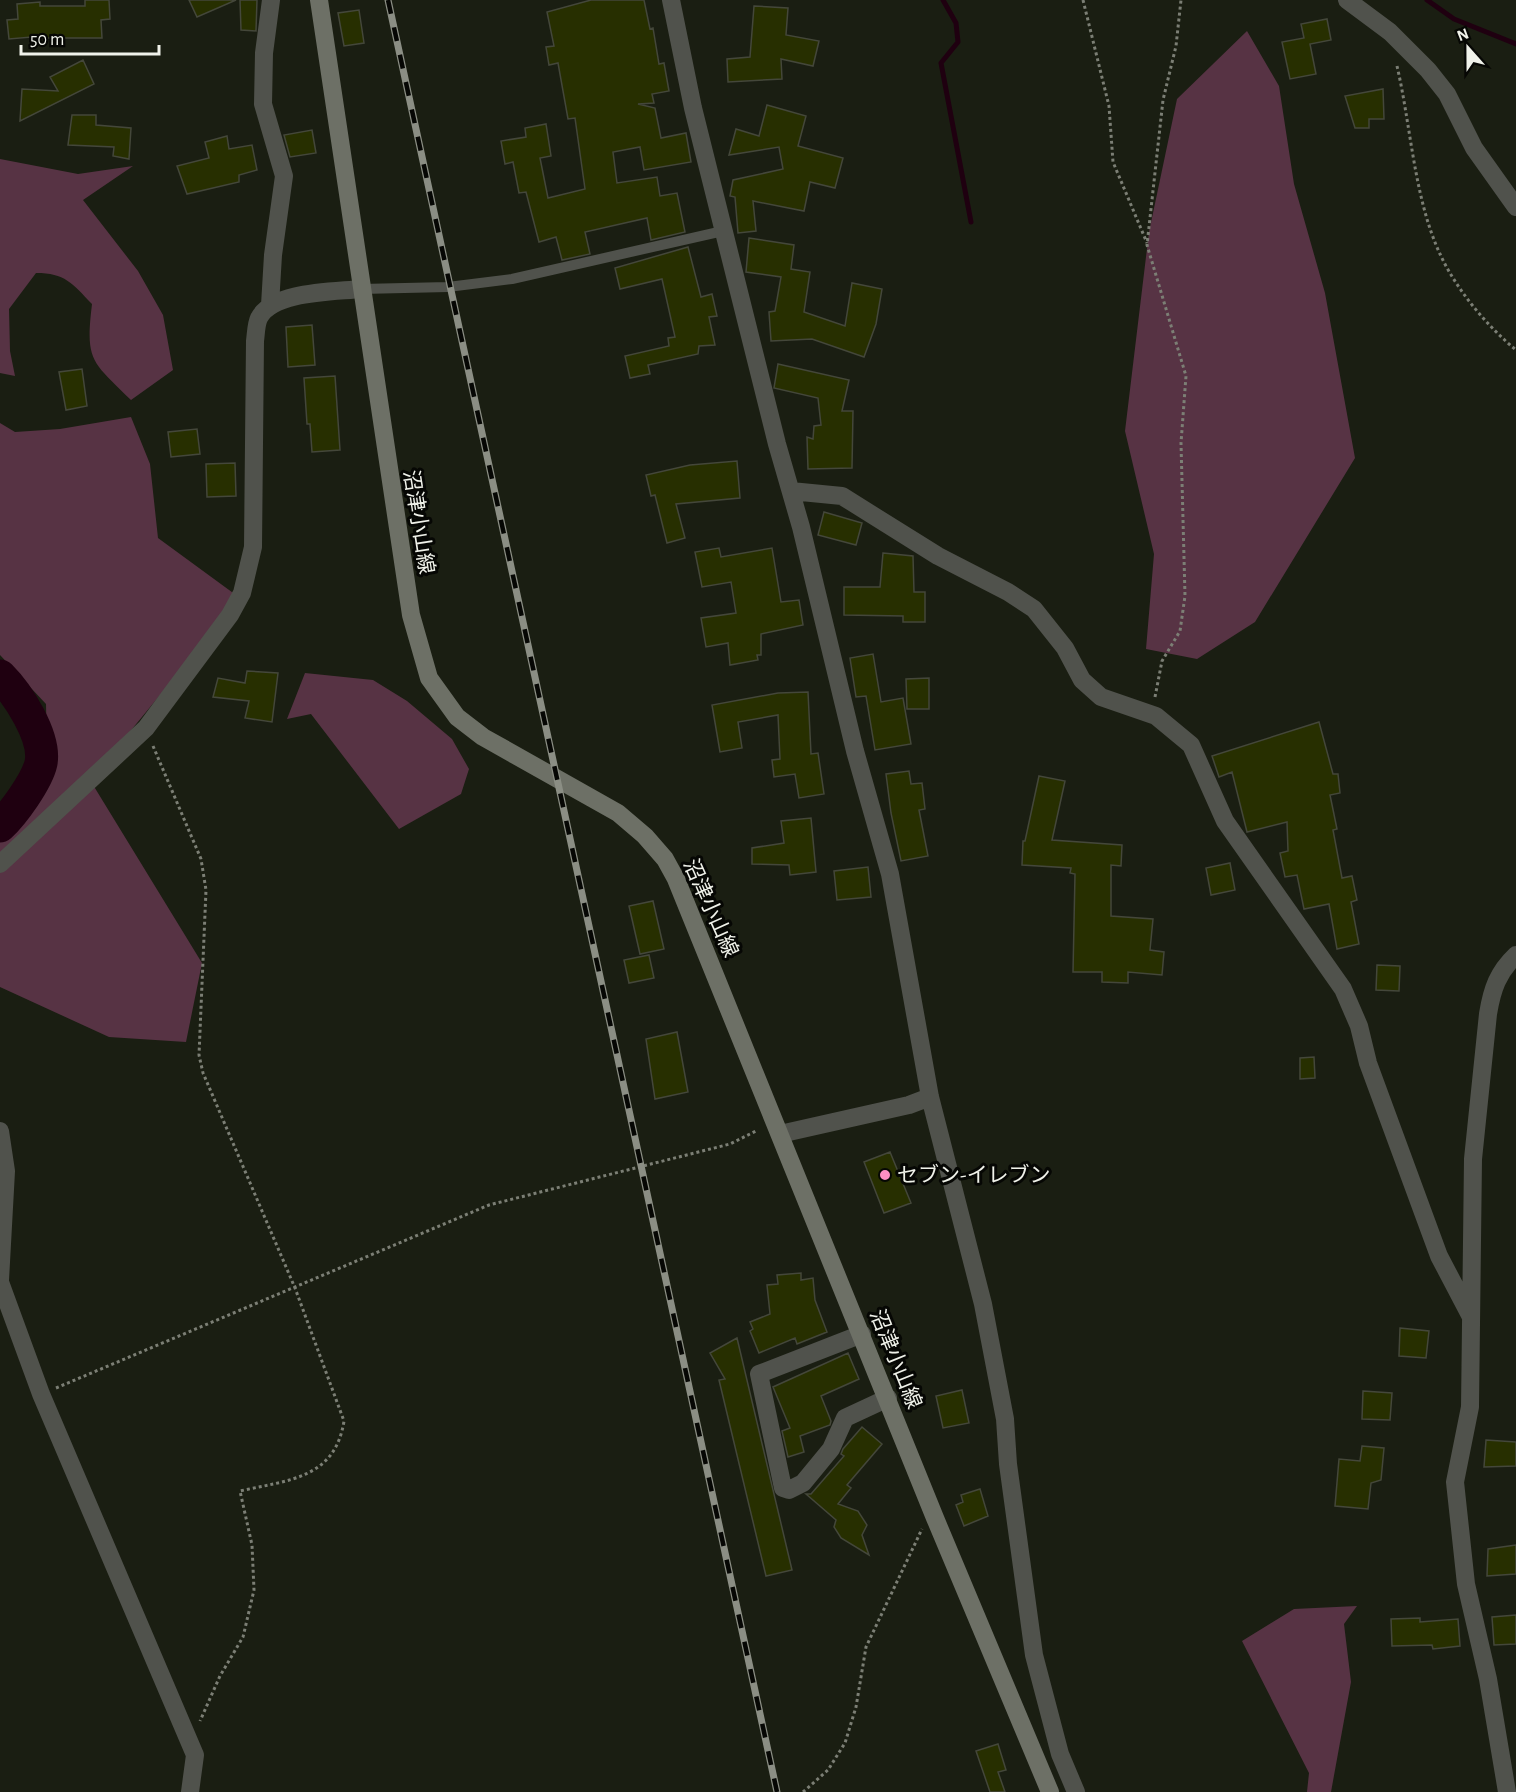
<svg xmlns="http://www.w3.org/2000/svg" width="1516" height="1792" font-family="'Alegreya Sans','Noto Sans JP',sans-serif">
	<rect width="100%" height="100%" fill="#1a1e12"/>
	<path fill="#573344" d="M1247 31 1279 86 1294 184 1325 293 1355 458 1255 622 1197 659 1146 649 1154 554 1125 431 1149 232 1177 99Z
		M0 159 78 174 133 166 83 200 138 271 163 315 173 370 131 400C92 361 85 362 92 304 72 283 65 273 36 273L9 309 10 351 15 376 0 373Z
		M131 417 150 464 158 538 240 598 90 780 202 963 186 1042 109 1037 0 987V825L47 753 46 704 0 655V423L15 432 60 429Z
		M305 673 373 680 407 701 452 739 469 769 461 794 399 829 311 714 287 719Z
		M1357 1606 1344 1624 1351 1682 1331 1792H1307L1309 1773 1242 1641 1294 1609Z"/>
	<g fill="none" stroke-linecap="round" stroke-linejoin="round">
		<path stroke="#1f0010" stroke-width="5" d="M943 0 956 23 958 42 941 63 971 222
			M1427 0 1454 19 1516 44"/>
		<path stroke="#1f0010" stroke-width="33" d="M0 676C18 694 46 737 41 763 37 781 13 814 0 826"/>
	</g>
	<path fill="#272f00" stroke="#44473a" stroke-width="1.5" d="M85 0H109L110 19 101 20 102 38H43V36L9 39 7 20 18 19 17 4 40 2V6H85Z
		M189 0H236L197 17Z
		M240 0H257L256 31 241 30Z
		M591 0H644L650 29 653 28 659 64 664 63 669 91 652 94 654 103 638 104 655 108 661 138 686 133 691 162 644 170 640 147 613 152 617 183 657 177 660 196 677 193 685 232 651 240 647 218 585 232 590 254 562 260 556 237 539 242 526 192 519 193 513 162 505 164 501 141 526 137 525 128 546 124 551 156 540 158 548 198 585 189 575 118 568 119 558 63 549 65 546 47 554 46 547 12Z
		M754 6 788 8 786 35 819 41 813 66 781 59 782 79 728 82 727 59 750 57Z
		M359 10 364 43 344 46 338 13Z
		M1327 19 1331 40 1310 44 1316 74 1290 79 1282 42 1304 38 1301 24Z
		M83 60 94 84 20 121 22 89 58 91 50 77Z
		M1383 89 1384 119H1369V128H1355L1345 96Z
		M767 105 806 116 798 146 843 158 835 188 810 182 804 211 753 201 756 231 738 233 735 197 730 196 733 180 783 169 779 147 729 155 736 129 759 136Z
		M72 115H96V125L131 128 129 159 113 156 114 147 68 145Z
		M312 130 316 153 290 157 284 135Z
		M227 136 229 149 252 145 257 170 239 175V182L187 194 177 166 209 158 205 142Z
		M749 238 794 245 791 269 810 272 804 312 845 326 852 283 882 289 876 324 864 357 812 339 771 341 769 312 775 311 781 277 746 272Z
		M688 247 701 297 712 294 717 316 709 317 715 345 699 346 698 354 648 365 650 374 630 378 625 356 669 346 668 338 675 337 662 279 620 289 615 268Z
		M312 325 315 365 288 367 286 327Z
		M778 364 849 380 842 411H853L852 468 808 469 807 437 813 439 814 426 821 425 818 398 774 388Z
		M82 369 87 406 66 410 59 372Z
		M335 376 340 450 312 452 310 424H307L304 378Z
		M197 429 200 454 171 457 168 432Z
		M737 461 740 498 676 504 685 538 667 543 655 495 651 496 646 475 690 465Z
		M235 463 236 496 207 497 206 464Z
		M824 512 862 523 856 545 818 535Z
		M719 548 721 557 772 548 781 602 799 600 803 625 761 634V655H757L758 660 730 665 728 643 706 647 701 618 736 613 731 582 702 587 695 552Z
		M883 553 913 556 914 592H925V622H903V616L844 615V587H880Z
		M873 654 881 702 903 698 911 744 875 750 866 696 856 697 850 658Z
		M247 671 278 673 272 722 245 718 249 701 213 697 218 678 245 683Z
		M929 678V709H907L906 679Z
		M808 692 811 754 818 753 824 794 799 798 795 774 774 777 772 760 780 759 778 715 738 722 742 748 720 752 712 705 778 693Z
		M1319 722 1333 774H1338L1340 793 1330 795 1337 829 1333 830 1342 878 1352 876 1357 900 1351 902 1359 944 1337 949 1329 904 1304 909 1297 875 1285 877 1280 853 1288 851 1287 822 1247 832 1232 772 1219 777 1212 756Z
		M909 771 911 784 922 783 925 809 919 810 928 856 901 861 891 813 886 774Z
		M1039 776 1065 781 1052 840 1122 845 1121 866 1111 865V916L1153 919 1150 950 1164 952 1162 975 1128 972V983L1102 982V972H1073L1075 874 1070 873 1071 868 1022 865 1023 841H1025Z
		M811 818 816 872 790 875 789 865 752 864V848L784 843 781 821Z
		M1230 863 1235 890 1211 895 1206 868Z
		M868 867 871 897 837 900 834 871Z
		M653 901 664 949 640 954 629 906Z
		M649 955 654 978 629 983 624 960Z
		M1377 965 1400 966 1399 991 1376 990Z
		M677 1032 688 1092 655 1099 646 1039Z
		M1314 1057 1315 1078 1300 1079V1058Z
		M890 1152 911 1203 884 1213 864 1162Z
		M801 1273V1280L813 1278 815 1300 827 1332 797 1344 795 1338 759 1353 750 1331 753 1329 750 1322 770 1314 767 1285 778 1284 777 1275Z
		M1400 1328 1429 1331 1426 1358 1399 1356Z
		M737 1338 792 1570 766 1576 719 1380 725 1379 710 1353Z
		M848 1353 859 1379 821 1396 831 1421 830 1425 800 1436 804 1452 788 1457 782 1431 790 1428 773 1387Z
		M962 1390 969 1423 943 1428 936 1396Z
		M1363 1391 1392 1393 1390 1420 1362 1419Z
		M862 1427 882 1444 847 1485 851 1488 838 1504 858 1511 867 1525 862 1535 869 1555 841 1538 834 1527 836 1520 806 1494H811L844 1456 841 1454 843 1449Z
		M1486 1440 1516 1442V1466L1484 1467Z
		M1362 1446 1384 1448 1381 1480 1371 1483 1368 1509 1335 1506 1339 1459 1360 1461Z
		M980 1489 988 1516 964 1526 956 1505 963 1502 961 1495Z
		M1516 1545V1574L1487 1576 1488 1549Z
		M1516 1615V1644L1494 1645 1492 1617Z
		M1420 1618V1622L1458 1619 1460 1646 1433 1649 1432 1645 1392 1646 1391 1619Z
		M998 1744 1006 1770 998 1772 1005 1792H990L976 1751Z"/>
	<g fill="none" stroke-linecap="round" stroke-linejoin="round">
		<path stroke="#7c7f75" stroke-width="3" stroke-dasharray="3 3" stroke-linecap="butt" d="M1083 0 1109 106 1113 162 1147 243
			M1397 66C1411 126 1414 198 1440 254 1456 289 1486 325 1516 350
			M1155 697 1162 661 1180 631 1185 596 1181 443 1186 376 1147 245 1163 100 1176 46 1181 0
			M153 746 201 859 206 890 199 1055 203 1073 295 1288 344 1421C335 1479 288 1480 240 1491L252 1545 254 1590 243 1637 220 1676 200 1721
			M56 1388 489 1205 730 1144 758 1130
			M803 1792 828 1770 845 1743 856 1707 866 1647 922 1529"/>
		<path stroke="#50524c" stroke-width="10" d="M361 289 448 287 512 279 723 231"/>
		<path stroke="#50524c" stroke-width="18" d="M671 0 693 108 777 444 801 527 855 751 890 874 930 1097 983 1304 1005 1419 1008 1464 1034 1655 1060 1754 1076 1792
			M1347 0 1390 32 1428 70 1447 94 1474 148 1516 207
			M270 305 273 255 284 176 263 104 264 53 271 0
			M791 491 842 496 938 556 1008 592 1034 609 1065 648 1082 680 1101 697 1156 716 1191 745 1225 821 1343 989 1359 1026 1368 1063 1439 1256 1471 1317
			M0 864 146 728 230 615 242 593 253 547 255 341C256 334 256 324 259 318 273 291 334 292 361 289
			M0 1131 6 1171 0 1280
			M780 1134 909 1105 930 1097
			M0 1282 41 1394 195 1755 190 1792
			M862 1334 759 1374 783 1488 789 1490 803 1483 831 1449 845 1418 888 1398
			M1507 1792 1488 1679 1466 1584 1455 1482 1470 1407 1473 1159 1488 1014C1492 989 1498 972 1516 955"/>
		<path stroke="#6d7066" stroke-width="18" d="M319 0 411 615 429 678 457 717 483 737 618 813 645 836 665 859 676 879 935 1518 1050 1792"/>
		<defs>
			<path id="rail" d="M388 0 777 1792"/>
		</defs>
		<use href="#rail" stroke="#8b8e84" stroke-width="7"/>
		<use href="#rail" stroke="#060704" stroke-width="4.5" stroke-dasharray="14" stroke-linecap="butt"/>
	</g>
	<circle fill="#fc8fc3" stroke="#060704" stroke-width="2" cx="885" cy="1175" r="6"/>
	<g text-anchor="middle" stroke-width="6" stroke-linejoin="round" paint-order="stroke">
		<g font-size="21" fill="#f0f2ea" stroke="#060704">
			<text transform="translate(419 522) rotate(81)" y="7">沼津小山線</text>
			<text transform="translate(711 908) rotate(66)" y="7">沼津小山線</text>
			<text transform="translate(896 1359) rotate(68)" y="7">沼津小山線</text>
		</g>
		<g font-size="21" fill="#f0f2ea" stroke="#060704" text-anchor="start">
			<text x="897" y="1182">セブン-イレブン</text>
		</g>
	</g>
	<g transform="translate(1468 48) rotate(339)" stroke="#060704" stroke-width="4.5" paint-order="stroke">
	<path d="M0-4.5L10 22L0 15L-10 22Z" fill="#f0f2ea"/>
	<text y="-9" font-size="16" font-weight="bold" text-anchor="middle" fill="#f0f2ea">N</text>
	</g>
	<path d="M21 45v9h138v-9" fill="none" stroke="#f0f2ea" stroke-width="3"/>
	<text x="30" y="45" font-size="18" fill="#f0f2ea" stroke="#060704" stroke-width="4.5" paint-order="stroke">50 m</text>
</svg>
